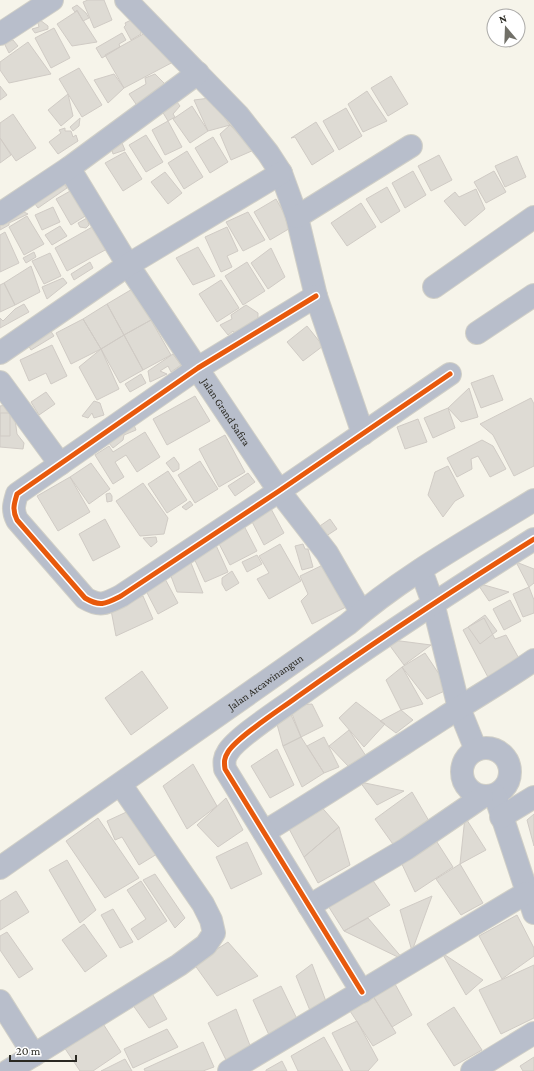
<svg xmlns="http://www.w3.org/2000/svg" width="534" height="1071" font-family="'Crimson Pro',serif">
	<rect width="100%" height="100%" fill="#f6f4ea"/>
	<path fill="#dedbd4" stroke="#d0cbc5" d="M88 0H104L112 20 94 28 83 2Z
		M77 5 86 13 89 18 83 21 77 10 75 12 72 8Z
		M77 11 97 42 72 46 57 24Z
		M139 16 141 34 131 40 124 27 126 25 125 23Z
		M40 20 48 26V29L35 33 32 29 39 27 38 23Z
		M54 28 70 58 51 68 35 38Z
		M147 32 175 61 124 88 105 55Z
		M122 33 126 40 119 44 120 47 102 58 96 48Z
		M13 40 18 46 9 53 4 43Z
		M28 42 51 74 9 83 0 70V62Z
		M79 68 102 105 82 117 59 79Z
		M114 74 124 88 108 103 94 80Z
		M155 74 164 83 166 90 138 107 129 94 146 84 145 78Z
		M391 76 408 104 388 116 371 88Z
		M0 86 7 95 0 100Z
		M367 91 387 121 363 132 348 104Z
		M68 94 73 116 61 126 48 110Z
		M210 98 230 125 208 131 194 100Z
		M177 102 180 106 173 114 175 117 168 121 162 111Z
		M192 106 208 131 190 143 173 119Z
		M346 108 362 136 339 150 323 121Z
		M13 114 36 148 16 161 0 138V123Z
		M80 118 79 126 73 131 70 127Z
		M168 121 182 147 165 155 152 130Z
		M316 122 334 151 312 165 295 137 291 138Z
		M230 125 254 150 231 160 220 134Z
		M65 128V131H71L73 137 76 135 78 141 58 154 49 142 61 133 59 130Z
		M146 135 163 162 146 172 129 145Z
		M213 137 228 162 210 173 195 148Z
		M0 138 11 155 0 163Z
		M122 143 125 150 113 154 111 146Z
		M187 151 203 177 184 189 168 163Z
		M125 152 142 179 123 191 105 163Z
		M439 155 452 180 431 191 418 166Z
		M517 156 526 177 505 187 495 166Z
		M413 171 426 195 405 208 392 183Z
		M494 171 506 192 486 203 474 182Z
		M165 172 182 193 168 204 151 182Z
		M61 179 67 188 38 208 32 200Z
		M387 187 400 211 381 223 366 199Z
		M476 189 485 209 465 226 444 201 455 192 459 197Z
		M72 190 87 215 71 225 56 199Z
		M276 199 292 227 270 240 254 212Z
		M361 203 376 227 347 246 331 223Z
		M53 207 60 222 42 230 35 215Z
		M24 212 28 214 9 223V225L0 230V217L16 216Z
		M248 212 265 240 243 251 226 222Z
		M27 216 44 244 24 255 9 227Z
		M87 218 89 225 86 228 80 227 78 223Z
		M60 226 67 236 52 245 45 235Z
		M94 226 107 249 67 271 55 248Z
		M227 227 238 251 227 256 232 267 221 272 205 237Z
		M5 232 19 263 0 272V235Z
		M198 247 215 276 193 285 176 258Z
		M271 248 285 277 268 289 251 263Z
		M34 252 36 257 26 263 23 258Z
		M50 253 61 276 44 284 32 261Z
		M90 262 93 268 74 280 71 274Z
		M247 262 265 291 243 305 225 276Z
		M31 266 40 292 15 305 4 283Z
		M63 278 67 283 47 299 42 287Z
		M221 280 239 308 217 322 199 294Z
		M4 283 15 305 0 312V285Z
		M134 288 151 320 124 335 107 304Z
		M24 304 29 312 0 328V318L3 321 15 309Z
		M107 304 124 335 101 349 83 319Z
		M246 305 258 313V319L236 335 233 331 228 335 220 325 232 319 231 315Z
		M83 319 101 349 71 364 56 333Z
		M151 320 171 355 143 370 124 335Z
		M307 326 323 346 303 361 287 342Z
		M48 327 54 336 31 350 26 341Z
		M124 335 143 370 120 383 101 349Z
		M52 345 67 376 51 384 46 373 29 381 20 360Z
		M101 349 119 389 97 400 79 367Z
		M173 354 181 365 171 372 168 366 160 371 167 374 150 382 148 371Z
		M141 374 146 383 130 392 125 384Z
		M493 375 503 400 481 408 471 383Z
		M469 388 478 417 461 422 448 408Z
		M46 392 55 404 39 415 31 402Z
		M195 396 210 421 167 445 153 419Z
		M531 398 534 404V466L514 476 493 435 480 424Z
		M94 401 100 403 104 415 94 418 92 413 88 418 82 416Z
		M13 404 17 434 24 443 23 449 0 447V406Z
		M448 408 455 428 433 438 424 418Z
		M0 413H10V436H0Z
		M418 419 427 442 405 449 397 427Z
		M134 425 136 430 124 435 123 440 113 448 108 442Z
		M145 432 160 457 137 472 126 455 115 462 124 477 113 484 95 455 109 446 113 452Z
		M225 435 245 472 219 487 199 449Z
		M482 440 493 446 506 469 490 477 478 456 471 459 472 469 457 477 447 458Z
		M174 457 179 464V469L173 472 166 463Z
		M200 461 218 489 195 503 178 475Z
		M91 463 110 489 89 504 70 477Z
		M448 466 464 496 455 501 443 517 428 495 435 472Z
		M168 471 187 500 167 513 148 484Z
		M248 473 255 482 235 496 228 486Z
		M70 477 90 512 58 531 37 496Z
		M143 483 168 518 164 534 140 536 116 501Z
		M110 493 112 496V501L107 502 106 494Z
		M190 501 193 505 186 510 182 507Z
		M269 505 284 533 264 545 249 516Z
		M105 519 120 547 93 561 79 534Z
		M330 519 337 529 320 540 314 530Z
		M242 522 257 551 230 565 215 536Z
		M156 537 157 542 151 547 143 538Z
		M215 543 228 572 205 582 192 554Z
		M280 544 301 581 269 599 257 579 269 573 259 556Z
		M303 544 305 549H308L313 567 302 570 295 546Z
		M257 555 262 564 247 572 242 562Z
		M516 562 534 569V583L529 587Z
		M191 563 203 593 177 592 169 571Z
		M327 563 348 606 312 624 301 601 308 594 300 576Z
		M232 571 239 583 226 591 222 584V578Z
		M164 577 178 603 158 614 144 587Z
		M477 583 509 592 489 601Z
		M529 587 534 600V613L523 617 513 594Z
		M143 596 153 619 116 636 111 610Z
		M510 600 521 621 504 630 493 609Z
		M485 615 497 631 480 644 468 627Z
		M484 618 495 639 506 635 522 664 490 681 463 630Z
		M385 639 431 645 404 665Z
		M425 653 449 689 427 699 402 667Z
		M402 667 423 704 401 710 386 680Z
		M142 671 168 708 131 735 105 698Z
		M356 702 385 724 364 747 339 718Z
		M312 704 323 726 301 737 289 706Z
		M288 708 301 737 283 746 275 717Z
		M401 710 413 720 396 733 380 721Z
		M349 730 366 756 348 766 329 746Z
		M301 737 324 773 302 787 283 746Z
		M324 737 339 767 324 773 307 746Z
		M277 749 294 785 270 798 251 766Z
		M193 764 217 806 187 829 163 786Z
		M360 782 404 791 377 805Z
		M412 792 429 821 395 847 375 819Z
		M226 798 243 830 218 847 197 825Z
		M318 803 339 827 304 857 287 825Z
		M133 809 157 854 139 865 122 837 115 840 107 821Z
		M534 814V846L527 820Z
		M465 817 486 850 460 864Z
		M98 818 139 878 105 898 66 841Z
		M339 827 350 865 318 883 304 857Z
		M435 839 453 867 415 892 400 860Z
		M247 842 262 874 231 889 216 857Z
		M67 860 96 910 80 923 49 870Z
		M460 864 483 903 461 915 436 879Z
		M155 874 185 918 175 928 143 880Z
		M369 875 390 905 344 931 325 901Z
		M141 881 167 921 138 940 131 929 146 919 127 890Z
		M16 891 29 912 0 930V901Z
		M432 896 412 951 400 910Z
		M113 909 133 942 120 948 101 915Z
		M517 915 534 948V956L502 979 479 936Z
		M368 918 404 960 344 931Z
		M84 924 107 956 85 972 62 940Z
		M7 932 33 969 19 978 0 950V936Z
		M228 942 258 976 217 996 194 964Z
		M442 953 483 980 466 995Z
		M312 964 327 1004 311 1013 296 976Z
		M534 965V1018L501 1034 479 990Z
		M395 984 412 1015 392 1027 373 996Z
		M281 986 299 1023 269 1035 253 1000Z
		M150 990 167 1019 149 1028 130 1001Z
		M373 996 396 1033 373 1046 350 1011Z
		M454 1007 482 1050 454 1066 427 1024Z
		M236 1009 251 1048 227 1062 208 1023Z
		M357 1021 378 1060 368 1071H351L332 1033Z
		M102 1022 121 1052 93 1071H80L64 1047Z
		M167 1029 178 1047 133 1068 124 1049Z
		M324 1037 343 1071H298L291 1056Z
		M203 1042 214 1067 203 1071H145L144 1069Z
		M534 1057V1071H523L520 1066Z
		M125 1059 132 1071H101Z
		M282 1061 287 1071H266V1070Z"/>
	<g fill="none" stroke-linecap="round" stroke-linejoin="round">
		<defs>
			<g id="minor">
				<path d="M126 0 238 115 268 153 281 173 297 217 316 296 363 434"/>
				<path d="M0 34 52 0"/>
				<path id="s1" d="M69 168 128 265 279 491 327 553 361 612"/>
				<path d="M0 214 69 168 198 73"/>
				<path d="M297 217 411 146"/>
				<path d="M434 287 534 217"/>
				<path d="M316 296 198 368 17 494C14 504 12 510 17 520L85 598C100 607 105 604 121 596L279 491 450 374"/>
				<path d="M477 333 534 295"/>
				<path d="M0 353 128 265 281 173"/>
				<path d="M0 382 60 464"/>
				<path d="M421 570 433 603 459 708 476 750"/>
				<circle cx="486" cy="772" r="24"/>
				<path d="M495 795 534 913"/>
				<path d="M501 817 534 797"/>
				<path d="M264 832C324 796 383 757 442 719 472 699 504 681 534 660"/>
				<path id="s2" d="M0 868 348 624C404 575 471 539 534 500"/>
				<path d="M309 906 406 849 482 797"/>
				<path d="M362 992 225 769C224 762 224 758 228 752 237 737 281 709 297 697 374 642 453 590 534 539"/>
				<path d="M0 1001 34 1055"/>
				<path d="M8 1071 179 965 206 945 214 933 211 920 203 904 121 785"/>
				<path d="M229 1071 526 893"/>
				<path d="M472 1071 534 1033"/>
			</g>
		</defs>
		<use href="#minor" stroke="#d0cfc7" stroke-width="24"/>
		<use href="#minor" stroke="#b8becb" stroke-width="22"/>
		<defs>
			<path id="cycleway" d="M316 296 198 368 17 494C14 504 12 510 17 520L85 598C100 607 105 604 121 596L279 491 450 374
				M362 992 225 769C224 762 224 758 228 752 237 737 281 709 297 697 374 642 453 590 534 539"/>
		</defs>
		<use href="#cycleway" stroke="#fff" stroke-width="8"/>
		<use href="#cycleway" stroke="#e8590c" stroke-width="5"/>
	</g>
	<g text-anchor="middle" stroke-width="3.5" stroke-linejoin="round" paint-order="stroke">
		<g font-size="11" fill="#2a2922" stroke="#fff">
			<text dy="4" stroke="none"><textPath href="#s1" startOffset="290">Jalan Grand Safira</textPath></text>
			<text dy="4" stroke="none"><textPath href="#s2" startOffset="324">Jalan Arcawinangun</textPath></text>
		</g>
	</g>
	<g transform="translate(506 28) rotate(341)"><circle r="19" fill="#ffffff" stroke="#aaa9a7"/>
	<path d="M0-3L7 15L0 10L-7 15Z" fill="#717068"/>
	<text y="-6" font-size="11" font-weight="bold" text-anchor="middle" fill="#2a2922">N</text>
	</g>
	<path d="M10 1055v6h66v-6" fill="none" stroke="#2a2922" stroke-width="2"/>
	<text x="16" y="1055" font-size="12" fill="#2a2922" stroke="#ffffff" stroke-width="3" paint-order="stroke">20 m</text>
</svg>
